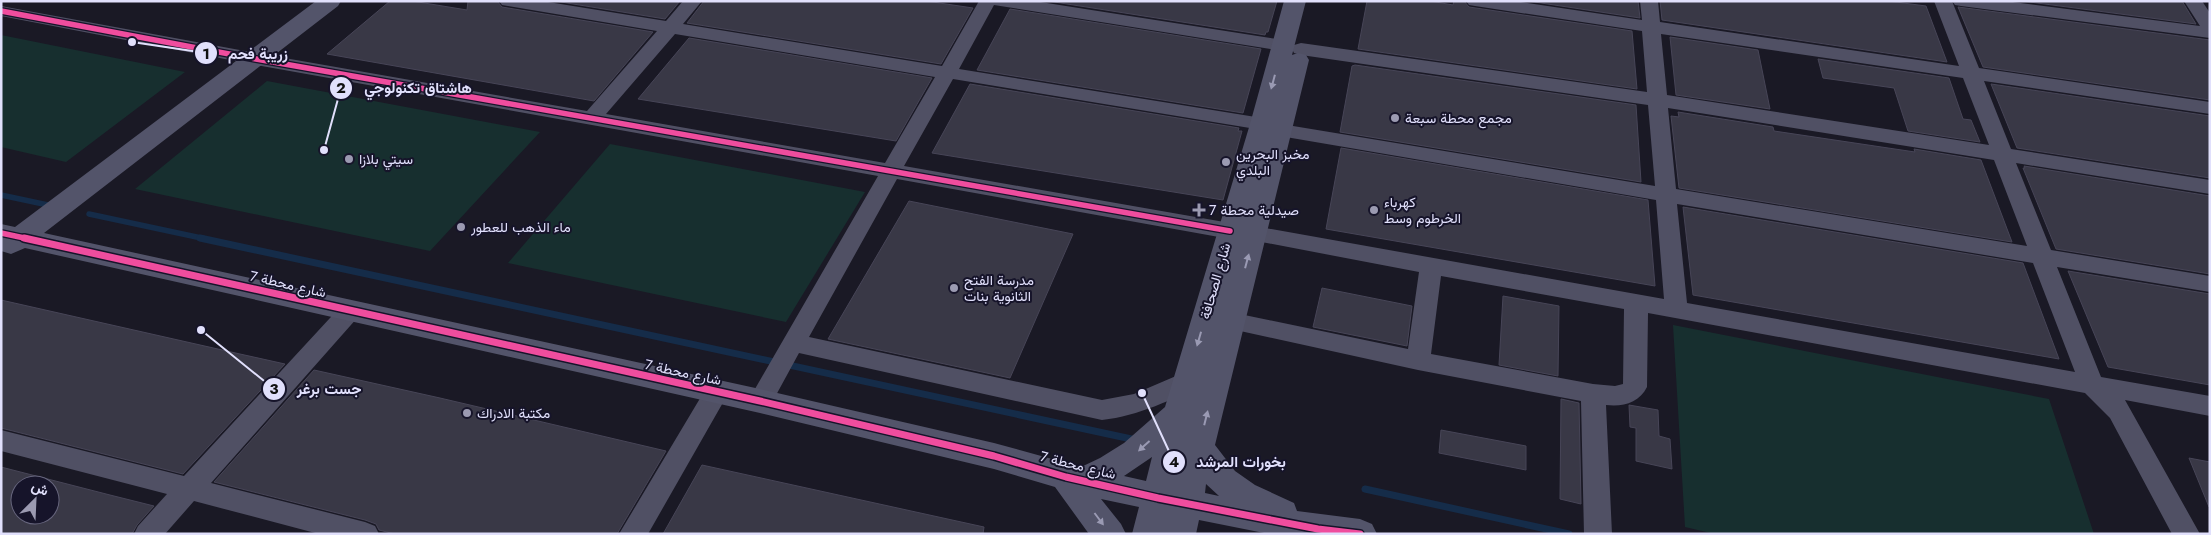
<svg xmlns="http://www.w3.org/2000/svg" width="2211" height="535" font-family="Jost,Vazirmatn,sans-serif">
	<rect width="100%" height="100%" fill="#1a1925"/>
	<path fill="#172f2f" d="M1 35 185 72 66 162 1 147Z
		M267 81 540 132 430 251 135 189Z
		M610 144 865 192 786 322 508 263Z
		M1673 325 2049 399 2094 534H1715L1685 527Z"/>
	<g fill="none" stroke-linecap="round" stroke-linejoin="round">
		<path stroke="#152c49" stroke-width="5.5" d="M1 195 48 205
			M89 214 206 239"/>
		<path stroke="#152c49" stroke-width="7" d="M200 238 1136 440
			M1365 489 1569 534"/>
	</g>
	<path fill="#393846" stroke="#474557" fill-rule="evenodd" d="M390 1H412L467 10 468 1H497L502 7 653 32 594 101 327 54Z
		M555 1H680L665 19Z
		M704 1H926L973 8 941 64 687 23Z
		M1048 1H1277L1268 32H1266L1265 35Z
		M1367 1H1430L1453 5 1454 1H1464L1469 7 1632 31 1637 89 1358 49Z
		M1528 1H1638L1640 18Z
		M1660 1H1888L1926 6 1947 62 1662 20Z
		M2022 1H2182L2196 24Z
		M1958 7 2210 40V100L1983 67Z
		M1010 9 1261 49 1243 113 977 70Z
		M1670 37 1758 50 1770 109 1676 95Z
		M689 38 932 78 896 141 638 99Z
		M1818 59 1949 78 1963 119 1971 120 1980 142 1908 131 1894 88 1823 78Z
		M1355 65 1636 105 1641 182 1340 132 1352 66Z
		M970 84 1239 128 1238 131H1242L1223 200 932 153Z
		M1991 84 2210 116V178L2017 148Z
		M1678 112 1773 127 1774 131 1915 152 1914 149 1981 160 2012 242 1679 188 1671 116 1679 117Z
		M1341 148 1648 200 1655 286 1326 229Z
		M2024 166 2210 196V274L2056 249 2023 168H2025Z
		M909 201 1073 234 1010 378 828 339Z
		M1683 207 2023 263 2059 359 1693 295Z
		M2068 271 2210 294V385L2108 367Z
		M1322 288 1412 306 1407 346 1313 327Z
		M1503 296 1559 306 1558 376 1499 365Z
		M1 300 240 354 285 364 183 474 1 428Z
		M314 370 440 398 666 451 617 534H395L379 530 376 524 365 520 214 482Z
		M1561 399 1579 403 1581 504 1560 499Z
		M1629 405 1658 410 1659 436 1670 439 1672 469 1636 461V428L1630 427Z
		M1441 430 1526 446V470L1439 453Z
		M2189 458 2210 462V507H2209Z
		M702 465 984 527 983 534H663Z
		M1 467 110 495 154 506 137 525 132 534H1ZM20 485H50V515H20Z"/>
	<g fill="none" stroke-linecap="round" stroke-linejoin="round">
		<path fill="#505064" fill-rule="evenodd" d="M499 1H542L666 21 683 1H702L683 24 942 66 979 1H1034L1290 41 1292 45 1290 49 1283 51 994 5 959 69 1262 118 1269 120 1272 124 1269 128 1262 130 953 79 904 166 1230 223 1238 226 1241 231 1238 236 1230 239 897 179 809 337 1102 400 1134 394 1197 367 1206 370 1209 377 1206 384C1172 399 1139 416 1102 420L799 353 769 408 760 411 751 408 748 401 878 176 256 65 1 16V6L256 53 587 111 657 31 508 6 502 5ZM675 34 935 77 885 163 606 114Z
			M1466 1H1514L1642 20 1640 1H1658L1660 22 1959 66 1934 1H1952L1979 68 2210 102V114L1984 81 2011 149 2210 180V194L2016 163 2051 250 2210 276V292L2057 267 2101 377 2210 396V416L2125 400 2200 534H2172L2110 418 2085 393 1648 313 1647 387C1639 403 1623 407 1606 405L1612 534H1584L1581 401 1418 370 1222 327 1218 321 1222 315 1230 312 1408 349 1419 272 1246 239 1243 234 1246 229 1254 226 1664 299 1656 200 1274 135 1271 130 1274 125 1281 124 1655 186 1648 105 1301 55 1294 53 1292 49 1294 45 1301 43 1647 92 1642 31 1475 6 1469 5ZM1661 34 1963 78 1989 145 1667 95ZM1668 108 1994 160 2027 246 1676 189ZM1677 204 2033 263 2075 372 1687 303ZM1441 276 1624 309 1623 384 1615 386 1593 384 1431 354Z
			M1952 1H2005L2200 26 2184 1H2202L2210 13V38L1961 6 1955 5Z
			M350 302 358 305 362 311 358 317 211 483 365 522 375 526 379 534H319L194 501 165 534H134L138 526 167 494 1 451V430L184 476 342 305Z
			M717 382 726 385 729 392 648 534H619L708 385Z"/>
		<path fill="#53546a" fill-rule="evenodd" d="M316 1H341L338 6 44 233 760 389 994 443 1081 467 1100 458 1124 443 1165 407 1250 124 1284 1H1306L1292 55 1298 53 1306 55 1309 60 1215 445 1235 471 1255 485 1294 503 1297 511 1360 519 1372 524 1377 534H1269L1199 520 1196 534H1132L1139 507 1101 499 1121 524 1126 534H1089L1055 487 994 469 760 413 25 248 11 254 1 251V224L15 227ZM1152 457 1146 481 1124 476ZM1206 484 1219 496 1205 493Z"/>
		<defs>
			<path id="cycleway-far1" d="M1 11 256 59 1230 231
				M1 233 29 239"/>
			<path id="cycleway" d="M24 238 760 401 994 456 1066 477 1158 498 1318 529 1360 534"/>
		</defs>
		<use href="#cycleway-far1" stroke="#16142a" stroke-width="8"/>
		<use href="#cycleway" stroke="#16142a" stroke-width="10"/>
		<use href="#cycleway-far1" stroke="#ef4d9e" stroke-width="5.5"/>
		<use href="#cycleway" stroke="#ef4d9e" stroke-width="7"/>
	</g>
	<defs><path id="oneway-solid" d="M-6-.8H1V-3.2L6.5 0L1 3.2V.8H-6Z" transform="scale(1.25)"/></defs>
	<g fill="#9a9ab3">
		<use href="#oneway-solid" transform="translate(1273 82) rotate(105)"/>
		<use href="#oneway-solid" transform="translate(1247 261) rotate(-75)"/>
		<use href="#oneway-solid" transform="translate(1199 339) rotate(106)"/>
		<use href="#oneway-solid" transform="translate(1206 418) rotate(-76)"/>
		<use href="#oneway-solid" transform="translate(1144 446) rotate(138)"/>
		<use href="#oneway-solid" transform="translate(1099 519) rotate(53)"/>
	</g>
	<g fill="#9b9ab1" stroke="#16142a" stroke-width="2">
		<circle cx="1395" cy="118" r="5"/>
		<circle cx="349" cy="159" r="5"/>
		<circle cx="1226" cy="162" r="5"/>
		<path d="M1196.5 202.5h5v5h5v5h-5v5h-5v-5h-5v-5h5z"/>
		<circle cx="1374" cy="210" r="5"/>
		<circle cx="461" cy="227" r="5"/>
		<circle cx="954" cy="288" r="5"/>
		<circle cx="467" cy="413" r="5"/>
	</g>
	<g text-anchor="middle" stroke-width="4" stroke-linejoin="round" paint-order="stroke">
		<g font-size="14" fill="#e1e0fc" stroke="#16142a" text-anchor="start">
			<text x="1405" y="123">مجمع محطة سبعة</text>
			<text x="1236" y="159">مخبز البحرين<tspan x="1236" dy="16">البلدي</tspan></text>
			<text x="359" y="164">سيتي بلازا</text>
			<text x="1384" y="207">كهرباء<tspan x="1384" dy="16">الخرطوم وسط</tspan></text>
			<text x="1209" y="215">صيدلية محطة 7</text>
			<text x="471" y="232">ماء الذهب للعطور</text>
			<text x="964" y="285">مدرسة الفتح<tspan x="964" dy="16">الثانوية بنات</tspan></text>
			<text x="477" y="418">مكتبة الادراك</text>
		</g>
		<g font-size="14" fill="#e1e0fc" stroke="#16142a">
			<text transform="translate(1215 281) rotate(-74)" y="5">شارع الصحافة</text>
			<text transform="translate(288 284) rotate(13)" y="5">شارع محطة 7</text>
			<text transform="translate(683 372) rotate(12)" y="5">شارع محطة 7</text>
			<text transform="translate(1078 465) rotate(14)" y="5">شارع محطة 7</text>
		</g>
	</g>
	<path fill="none" stroke="#e1e0fc" stroke-width="2" d="M132 42L206 53M324 150L341 88M201 330L274 389M1142 393L1174 462"/>
	<g fill="#e1e0fc" stroke="#16142a" stroke-width="2">
		<circle cx="132" cy="42" r="5"/>
		<circle cx="324" cy="150" r="5"/>
		<circle cx="201" cy="330" r="5"/>
		<circle cx="1142" cy="393" r="5"/>
		<circle cx="206" cy="53" r="12"/>
		<circle cx="341" cy="88" r="12"/>
		<circle cx="274" cy="389" r="12"/>
		<circle cx="1174" cy="462" r="12"/>
	</g>
	<g font-size="15" text-anchor="middle" font-weight="bold" fill="#111">
		<text x="206" y="59">1</text>
		<text x="341" y="93">2</text>
		<text x="274" y="394">3</text>
		<text x="1174" y="467">4</text>
	</g>
	<g font-size="15" text-anchor="middle" font-weight="bold" fill="#e1e0fc" stroke="#16142a" stroke-width="4" stroke-linejoin="round" paint-order="stroke">
		<text x="258" y="59">زريبة فحم</text>
		<text x="418" y="93">هاشتاق تكنولوجي</text>
		<text x="329" y="394">جست برغر</text>
		<text x="1241" y="467">بخورات المرشد</text>
	</g>
	<rect width="2211" height="535" fill="none" stroke="#e1e0fc" stroke-width="5"/>
	<g transform="translate(35 500) rotate(24)"><circle r="24" fill="#16142a" stroke="#67667e"/>
	<path d="M0-4L9 19L0 12L-9 19Z" fill="#9b9ab1"/>
	<text y="-8" font-size="14" font-weight="bold" text-anchor="middle" fill="#e1e0fc">ش</text>
	</g>
</svg>
